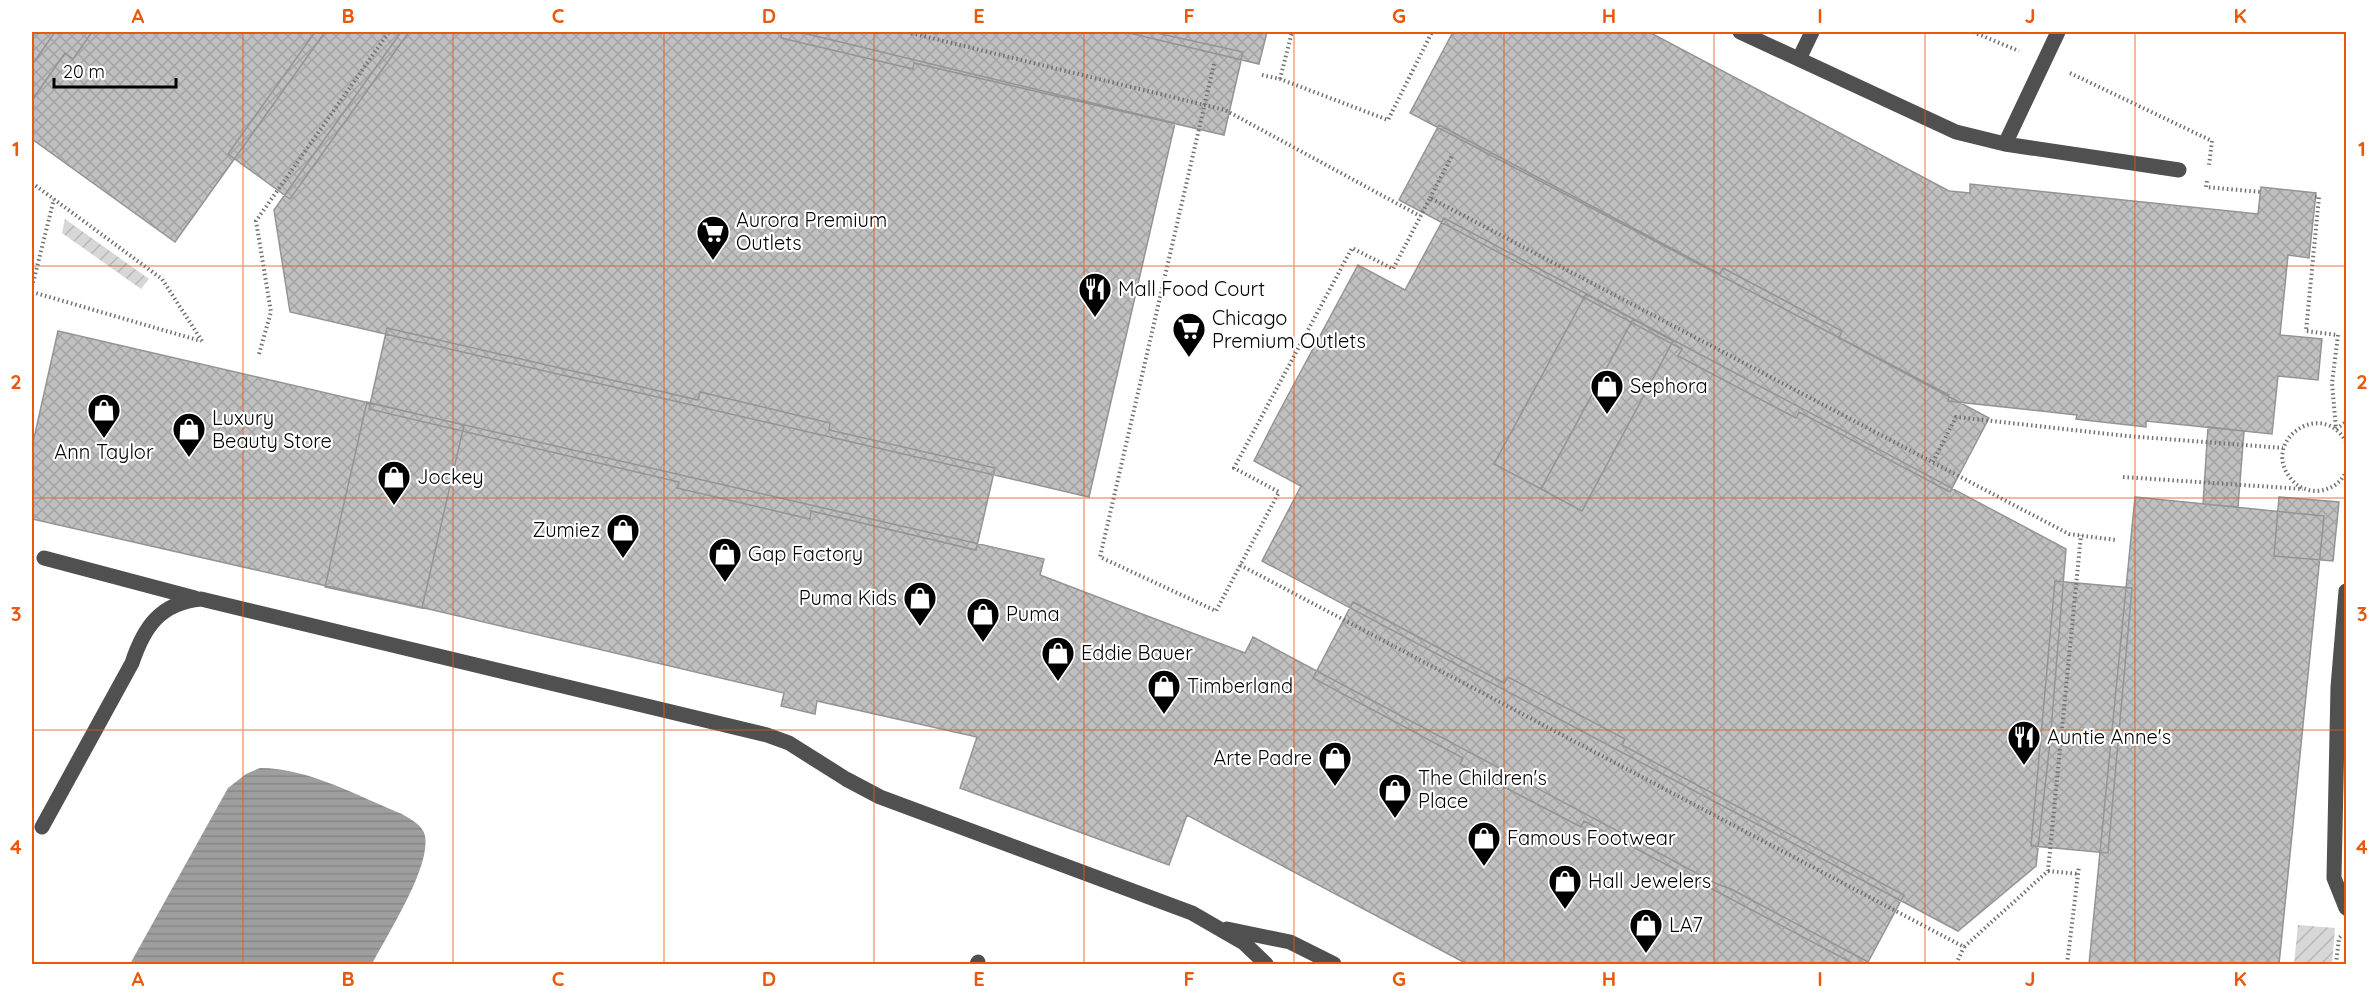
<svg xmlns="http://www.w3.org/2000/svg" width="2378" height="996" font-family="Quicksand,sans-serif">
	<defs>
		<pattern id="garden-furrows" width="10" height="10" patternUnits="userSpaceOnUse" patternTransform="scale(1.5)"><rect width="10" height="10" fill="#d7d7d7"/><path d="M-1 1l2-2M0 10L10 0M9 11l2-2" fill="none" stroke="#b7b7b7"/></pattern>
		<pattern id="water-rules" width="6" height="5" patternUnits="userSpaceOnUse" patternTransform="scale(1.5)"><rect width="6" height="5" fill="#9e9e9e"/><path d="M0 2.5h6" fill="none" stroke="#868686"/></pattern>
		<pattern id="building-cross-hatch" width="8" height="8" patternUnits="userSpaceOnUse" patternTransform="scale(1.5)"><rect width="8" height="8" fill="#c0c0c0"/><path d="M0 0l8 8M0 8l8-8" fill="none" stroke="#a3a3a3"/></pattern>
	</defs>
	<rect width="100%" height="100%" fill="#fff"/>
	<path fill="url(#garden-furrows)" d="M65 219 149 279 141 289 62 233Z
		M2298 925 2335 928 2332 964H2294Z"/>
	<path fill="url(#water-rules)" d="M260 768C309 768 357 796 402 814 410 819 423 825 425 836 431 867 387 935 372 964H130L228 788 246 774Z"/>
	<path fill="url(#building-cross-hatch)" stroke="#949494" stroke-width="1.5" d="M32 32H92L73 59 65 53 32 100Z
		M32 32H55L32 65Z
		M92 32H325L175 242 32 139V100L65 53 73 59Z
		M315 32H409L290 199 228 154Z
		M401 32H799L1175 123 1089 497 290 312 274 210Z
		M779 32H1152L1243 52 1224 135 914 63 913 69 781 38 782 32Z
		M1125 32H1267L1259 64Z
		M1453 32H1649L1949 191 1970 193V184L2258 214 2261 187 2316 193 2309 258 2288 255 2280 335 2322 339 2318 380 2278 376 2272 434 2146 421V427L2076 419 2077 415 1948 401 1949 395 1410 113Z
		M1439 125 1720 274 1723 268 1842 331 1839 338 1989 418 1950 492 1799 412 1796 418 1678 356 1682 349 1399 200Z
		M1444 218 2066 549 2050 742 2036 866 1958 931 1262 561 1301 486 1254 461 1278 414 1358 265 1405 290Z
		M1586 294 1633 319 1541 489 1494 464Z
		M1633 319 1673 341 1582 511 1541 489Z
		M387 328 698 400 700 392 830 423 829 430 995 468 976 550 811 511 810 519 677 488 679 482 369 409Z
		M58 331 1044 559 1040 575 1142 614 1245 653 1253 637 1717 884 1731 889 1872 964H1467L1187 815 1169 865 960 788 977 737 817 701 815 714 781 706 784 693 446 613 32 519V447Z
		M367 402 464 425 422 608 325 587Z
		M2208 427 2244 431 2238 507 2203 504Z
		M2135 497 2324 516 2279 964H2089Z
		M2279 497 2339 502 2333 561 2274 556Z
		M2055 581 2132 588 2108 853 2031 846Z
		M1353 602 1504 683 1508 677 1625 739 1622 745 1904 895 1867 964H1854L1584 821 1581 827 1460 764 1463 758 1313 678Z"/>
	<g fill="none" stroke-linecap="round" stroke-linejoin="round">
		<path stroke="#727272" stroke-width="4" stroke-dasharray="1.5 3" stroke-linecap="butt" d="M907 32 1225 110 1420 216
			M1973 32 2019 51
			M1214 64 1100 557 1216 611 1279 492 1234 468 1352 248 1393 269 1430 198 2069 534 2116 540
			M2070 73 2212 141 2209 165
			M1262 75 1280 79 1388 120 1432 32
			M1280 79 1292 32
			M2207 181 2206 187 2261 192
			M32 183 162 279 202 341
			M2315 197H2319L2306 331 2338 335 2332 383 2336 429 2346 422
			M1430 198 1453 154
			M32 287 54 199
			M32 292 201 341
			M259 354 271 312 256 221 389 32
			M2346 442C2322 397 2258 442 2292 480 2298 487 2307 491 2317 491 2330 490 2340 484 2346 472
			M1933 462 1956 417 2127 436 2283 448
			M2123 477 2303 489
			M1240 565 1964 947 2048 871 2081 535
			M2048 871 2079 874
			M1956 964 1964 947
			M2067 964 2079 866
			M2336 964 2339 938 2341 936"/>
		<path stroke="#505050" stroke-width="15" d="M1740 32 1956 132 2005 144 2179 170
			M1799 59 1812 32
			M2005 144 2058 32
			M44 558 195 598
			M2346 591 2338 687 2334 878 2346 908
			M42 827 132 663C144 627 160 603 201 599L767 735 789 743 846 779 880 797 1192 913 1244 943 1266 964
			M1227 929 1290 942 1334 964
			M977 964 978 962"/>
	</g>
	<path fill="none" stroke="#e8590c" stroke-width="1.5" stroke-opacity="0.55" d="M243 32V964M453 32V964M664 32V964M874 32V964M1084 32V964M1294 32V964M1504 32V964M1714 32V964M1925 32V964M2135 32V964M32 266H2346M32 498H2346M32 730H2346"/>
	<defs>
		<symbol id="supermarket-pin" viewBox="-11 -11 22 30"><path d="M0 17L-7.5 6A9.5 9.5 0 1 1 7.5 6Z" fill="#000" stroke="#fff"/><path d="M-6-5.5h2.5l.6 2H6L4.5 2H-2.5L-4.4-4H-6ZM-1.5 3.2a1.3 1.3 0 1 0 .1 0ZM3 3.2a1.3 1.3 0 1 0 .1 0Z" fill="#fff"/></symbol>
		<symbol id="restaurant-pin" viewBox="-11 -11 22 30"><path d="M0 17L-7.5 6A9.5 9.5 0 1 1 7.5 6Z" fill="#000" stroke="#fff"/><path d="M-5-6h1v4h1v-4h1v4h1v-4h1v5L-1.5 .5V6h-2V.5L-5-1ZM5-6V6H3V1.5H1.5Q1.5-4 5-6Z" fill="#fff"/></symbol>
		<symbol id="shop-pin" viewBox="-11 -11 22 30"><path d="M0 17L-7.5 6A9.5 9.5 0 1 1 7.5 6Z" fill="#000" stroke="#fff"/><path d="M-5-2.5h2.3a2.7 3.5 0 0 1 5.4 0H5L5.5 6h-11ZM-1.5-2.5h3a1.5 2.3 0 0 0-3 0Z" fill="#fff"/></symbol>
	</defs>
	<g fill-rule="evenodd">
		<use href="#supermarket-pin" x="694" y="213" width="38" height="52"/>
		<use href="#restaurant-pin" x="1076" y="270" width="38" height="52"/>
		<use href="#supermarket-pin" x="1170" y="310" width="38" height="52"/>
		<use href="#shop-pin" x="1588" y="367" width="38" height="52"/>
		<use href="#shop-pin" x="85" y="391" width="38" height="52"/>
		<use href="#shop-pin" x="170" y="410" width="38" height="52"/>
		<use href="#shop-pin" x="375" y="458" width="38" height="52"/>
		<use href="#shop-pin" x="604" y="511" width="38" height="52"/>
		<use href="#shop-pin" x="706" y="535" width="38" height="52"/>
		<use href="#shop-pin" x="901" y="579" width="38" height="52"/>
		<use href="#shop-pin" x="964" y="595" width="38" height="52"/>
		<use href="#shop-pin" x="1039" y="634" width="38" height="52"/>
		<use href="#shop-pin" x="1145" y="667" width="38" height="52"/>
		<use href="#restaurant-pin" x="2005" y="718" width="38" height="52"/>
		<use href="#shop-pin" x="1316" y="739" width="38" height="52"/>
		<use href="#shop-pin" x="1376" y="771" width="38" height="52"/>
		<use href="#shop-pin" x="1465" y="819" width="38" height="52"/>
		<use href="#shop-pin" x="1546" y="862" width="38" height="52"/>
		<use href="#shop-pin" x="1627" y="906" width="38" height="52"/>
	</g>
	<g text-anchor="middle" stroke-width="4.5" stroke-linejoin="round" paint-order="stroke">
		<g font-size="20" fill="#000" stroke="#fff" text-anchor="start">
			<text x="736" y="227">Aurora Premium<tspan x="736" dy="23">Outlets</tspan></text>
			<text x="1118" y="296">Mall Food Court</text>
			<text x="1212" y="325">Chicago<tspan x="1212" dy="23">Premium Outlets</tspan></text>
			<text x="1630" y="393">Sephora</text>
			<text x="212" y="425">Luxury<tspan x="212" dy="23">Beauty Store</tspan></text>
			<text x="104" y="459" text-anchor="middle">Ann Taylor</text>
			<text x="417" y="484">Jockey</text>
			<text x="600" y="537" text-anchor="end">Zumiez</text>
			<text x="748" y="561">Gap Factory</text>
			<text x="897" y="605" text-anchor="end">Puma Kids</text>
			<text x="1006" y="621">Puma</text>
			<text x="1081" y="660">Eddie Bauer</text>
			<text x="1187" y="693">Timberland</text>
			<text x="2047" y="744">Auntie Anne's</text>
			<text x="1312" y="765" text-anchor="end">Arte Padre</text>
			<text x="1418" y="785">The Children's<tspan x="1418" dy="23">Place</tspan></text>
			<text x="1507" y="845">Famous Footwear</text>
			<text x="1588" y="888">Hall Jewelers</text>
			<text x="1669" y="932">LA7</text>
		</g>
	</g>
	<rect width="2378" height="996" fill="none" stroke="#ffffff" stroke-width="66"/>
	<path d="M54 78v9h122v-9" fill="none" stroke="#000000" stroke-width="3"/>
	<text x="63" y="78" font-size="18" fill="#000000" stroke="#ffffff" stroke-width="4.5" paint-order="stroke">20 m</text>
	<rect x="33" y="33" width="2312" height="930" fill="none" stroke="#e8590c" stroke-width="2"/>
	<g font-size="20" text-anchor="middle" font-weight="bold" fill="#e8590c">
		<text x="138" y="23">A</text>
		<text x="348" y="23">B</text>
		<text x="558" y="23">C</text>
		<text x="769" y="23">D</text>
		<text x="979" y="23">E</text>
		<text x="1189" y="23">F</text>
		<text x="1399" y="23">G</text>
		<text x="1609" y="23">H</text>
		<text x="1820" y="23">I</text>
		<text x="2030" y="23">J</text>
		<text x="2240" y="23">K</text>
		<text x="16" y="156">1</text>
		<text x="2362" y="156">1</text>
		<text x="16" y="389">2</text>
		<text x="2362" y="389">2</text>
		<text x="16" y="621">3</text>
		<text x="2362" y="621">3</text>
		<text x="16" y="854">4</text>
		<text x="2362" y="854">4</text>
		<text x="138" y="986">A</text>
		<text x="348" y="986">B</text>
		<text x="558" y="986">C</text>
		<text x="769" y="986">D</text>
		<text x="979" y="986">E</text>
		<text x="1189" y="986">F</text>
		<text x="1399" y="986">G</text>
		<text x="1609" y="986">H</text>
		<text x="1820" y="986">I</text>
		<text x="2030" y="986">J</text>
		<text x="2240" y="986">K</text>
	</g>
</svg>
